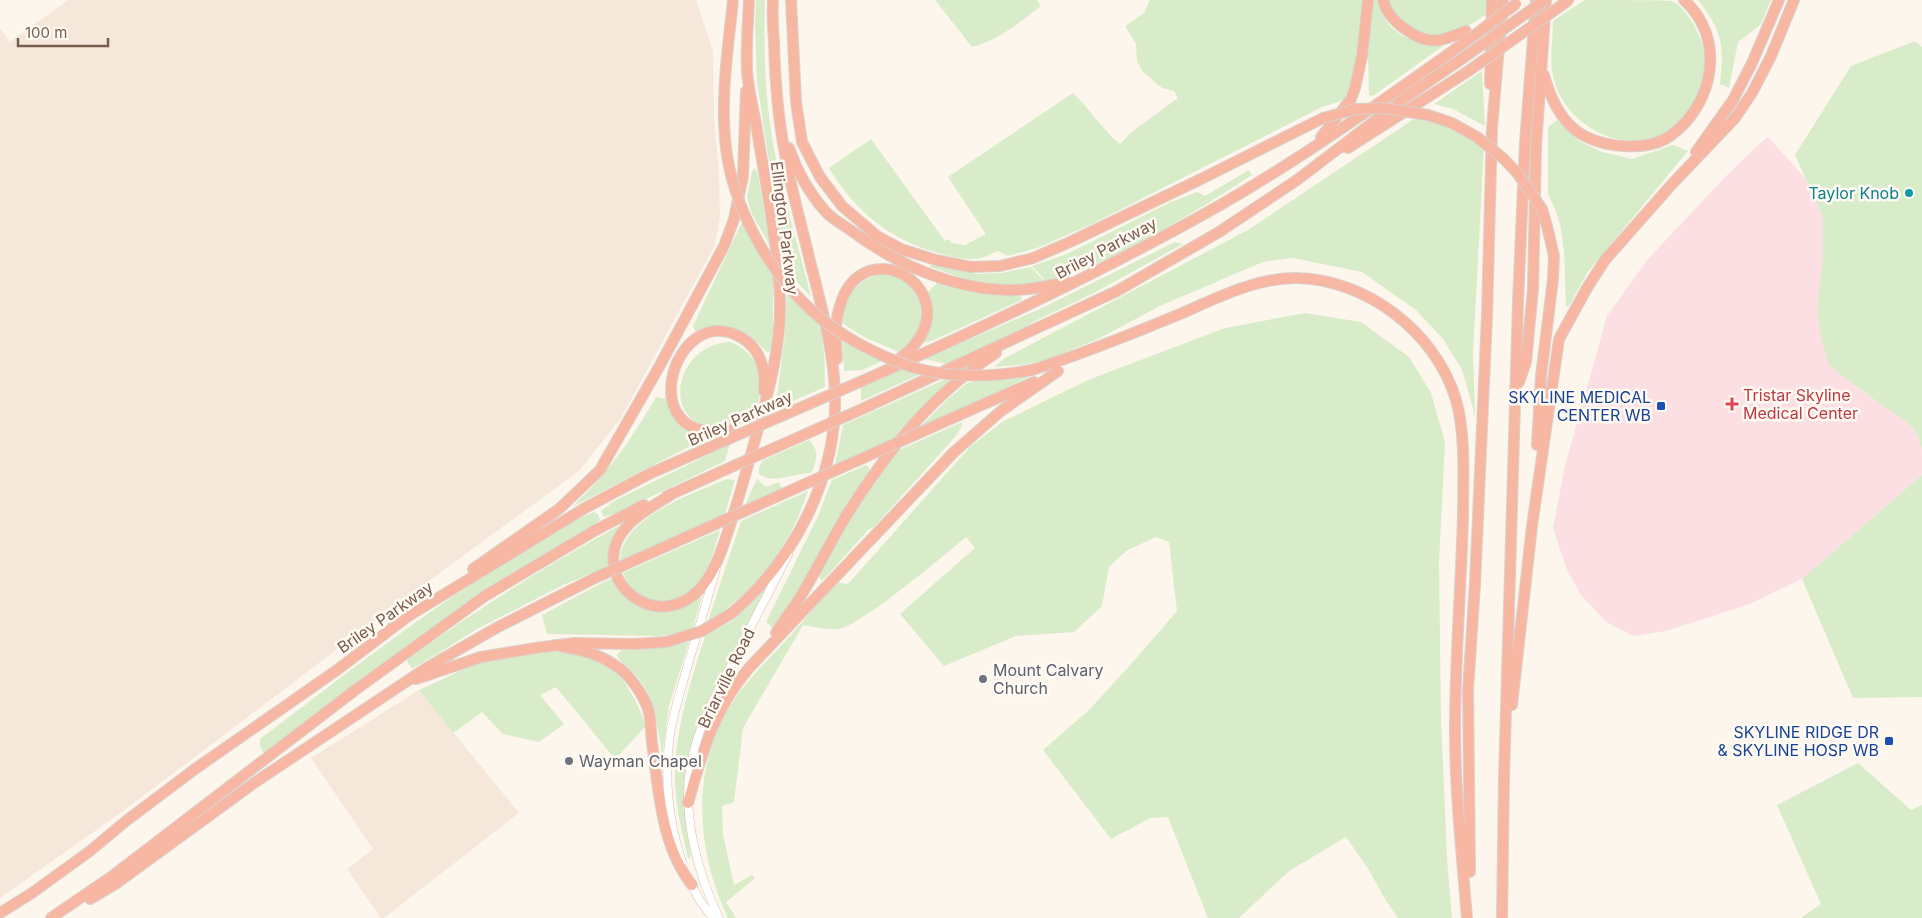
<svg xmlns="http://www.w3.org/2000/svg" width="1922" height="918" font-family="Inter,sans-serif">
	<rect width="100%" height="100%" fill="#fdf6ec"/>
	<path fill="#f5e8da" d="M68 0H696L713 51 714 119 719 173 720 216 715 245 621 418 579 471 385 613 126 809 0 898V28L10 42Z
		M419 690 519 813 384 918H381L347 869 373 849 311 758Z"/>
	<path fill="#fbdfe3" d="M1768 137 1806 179 1823 217V257L1854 385 1908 423 1917 434 1922 449V475L1802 579 1750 604 1666 631 1633 636 1606 622 1581 595 1567 570 1553 528 1565 466 1607 316 1647 260 1726 176 1756 147Z"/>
	<path fill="#d8ecc9" d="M756 0H765C764 36 764 71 768 107 774 171 796 234 811 297L785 269 757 82 755 26Z
		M935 0H1037L1041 6C1020 22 998 41 972 47Z
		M1150 0H1363L1357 67 1344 100 1322 107 1094 223 1040 247 1008 256 998 251C991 254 983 258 976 259 964 260 949 256 938 253 890 240 854 210 829 168L871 139 945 241 949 239 951 243 965 245 986 234 948 177 1073 93C1090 109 1102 129 1120 144L1133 131 1178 98 1174 91 1162 88 1143 72 1137 61 1136 44 1125 26 1144 13Z
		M1372 0H1378C1384 34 1412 43 1443 46L1373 96 1369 95 1368 54Z
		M1387 0H1487V14C1474 22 1461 32 1446 36 1429 39 1412 30 1400 20 1394 15 1391 6 1387 0Z
		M1585 0C1598 0 1664 0 1672 1 1686 8 1695 26 1701 40 1704 49 1707 59 1707 69 1706 95 1682 128 1657 137 1611 153 1559 118 1552 71 1550 55 1553 37 1553 21Z
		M1698 0H1771L1761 24 1738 42 1729 88 1720 84C1724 45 1723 32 1698 0Z
		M1915 41 1922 47V449L1917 434 1908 423 1854 385 1829 365 1821 337 1817 309 1823 257V217L1795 155 1851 66Z
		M1482 71 1485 126 1453 109 1434 104Z
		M1417 117 1444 123 1484 146 1473 353 1475 412 1474 418 1473 408 1462 370 1443 339 1416 310 1362 272 1293 258 1263 262 1223 279 1160 306 1098 339 1051 358 1029 364 994 367 1005 358 1248 230Z
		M1557 120 1578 140 1602 152 1632 159 1673 145 1688 151 1587 273 1569 306 1566 307 1564 252 1560 224 1555 209 1548 194V127Z
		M755 168 758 175 770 246 752 214 747 198 752 171Z
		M1249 170 1252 175C1222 195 1192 213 1161 231 1110 259 1049 293 988 284 968 281 949 273 930 267V265L974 271 975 274 1001 273 1031 267 1043 280 1044 279 1032 266 1067 254 1171 202 1197 192 1205 196Z
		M743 220 752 242 773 274V335L771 348 768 353C760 346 753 336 743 332 728 326 712 335 696 332L693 326Z
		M1175 242 1183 244 1092 294 1031 323 1032 326 946 364 924 359 1042 308Z
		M888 273 908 281 921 299 922 322 916 335 899 352 864 337 842 323C845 294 859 276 888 273Z
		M938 282C965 293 992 296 1021 296L1022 300 934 340 920 344 931 321V303L928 292Z
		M787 290C796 299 807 307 815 317 825 330 825 370 825 387L793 401 777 398 785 334Z
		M1305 313 1361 322 1409 357 1431 393 1445 442 1439 563 1441 719 1447 858 1452 918H1398L1386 901 1369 870 1346 837 1289 871 1239 918H1208L1168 817 1150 818 1111 839 1043 750 1089 710 1132 663 1177 611 1169 542 1156 537 1126 551 1109 567 1102 606 1074 632 1016 636 944 666 900 614 975 548 966 537C944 555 860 627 838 629 827 630 814 627 803 625L743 728 734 802 722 806 723 834 734 885 752 875 755 878 726 902 736 918H728C696 852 690 766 732 703 749 677 771 657 792 634 807 617 821 599 837 582L848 584 971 446 1002 422 1088 380 1225 328Z
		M842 338 884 360 862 370 844 371Z
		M729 342C747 347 764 367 761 387 760 397 756 408 754 418 747 421 739 425 732 427 659 439 668 346 729 342Z
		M905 367 925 372 861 401V386Z
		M1028 375 1029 377 918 429 949 398 966 384 982 379Z
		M948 378 949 383 895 439 835 465 843 425Z
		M656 397 668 399C679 417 686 432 708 437L572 507C607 475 632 438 656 397Z
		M962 422V426L955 437 874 527 868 530 827 576 821 581 820 579 819 576 859 504 897 451Z
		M809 440C819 450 817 457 813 470L810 473C794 473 773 485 759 474V468L762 461Z
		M730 444 725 461 615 514 604 517 601 511 614 501Z
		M866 465 869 467 870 473 804 585 773 628 766 622 818 516 832 480Z
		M1922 472V697L1853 698 1802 579 1922 475Z
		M727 479 735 480 725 514 620 561C621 517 692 494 727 479Z
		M757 479 766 487 779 482 782 489 745 505Z
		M808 491C790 545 758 592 708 621L741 521Z
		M594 512 598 514 600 520 595 524 496 584 269 750 263 752 260 746V739C341 678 421 614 508 561 536 544 563 524 594 512Z
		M624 523 612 565 563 585 479 628 412 669 407 662 408 659C477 609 549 564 624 523Z
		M720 530C710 565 698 612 650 599 638 596 627 585 623 573Z
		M615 577C624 585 640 604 650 609 665 617 689 606 700 595L702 596 693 628 677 633 659 636 547 634 542 615C567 602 590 588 615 577Z
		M767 588 699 727 687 817 691 853 690 858H688C682 833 676 808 675 782 674 732 690 683 705 636L732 621Z
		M689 642 669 706 662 756C658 729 656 700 638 678 632 671 623 665 617 656L618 653 622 650 659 648Z
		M563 651C577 654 594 657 607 665 625 676 639 706 646 726L615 759 556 687 540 695 564 724 539 742 503 734 482 712 453 733 419 690 488 658 529 652Z
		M1858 763 1911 810 1922 805V918H1801L1821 904 1777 805Z"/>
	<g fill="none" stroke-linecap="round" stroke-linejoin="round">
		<defs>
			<path id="secondary" d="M682 862C668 822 664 775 670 734 674 710 682 687 688 664 698 632 707 600 716 569
				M690 882 700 901 713 918
				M719 918C698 874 681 813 691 764 698 725 718 690 736 656 753 622 771 588 788 555"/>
			<path id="highway" d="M791 0 796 102 802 142 820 177 842 206 877 236 901 249 936 260 971 267 1000 266 1033 258 1070 242 1199 180
				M1383 0C1388 21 1419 44 1440 40 1449 38 1458 34 1466 31
				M1544 75C1549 93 1558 115 1573 128 1595 148 1646 153 1670 136 1715 104 1726 38 1684 0
				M1490 84 1492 0
				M1321 137 1351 99 1355 88 1362 56 1368 0
				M789 148C797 171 809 193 825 211 831 218 841 224 849 229 894 263 949 288 1006 290 1027 291 1047 286 1067 282
				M1348 148 1467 72
				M1696 152 1733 100 1752 63 1779 0
				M837 359C836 342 834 325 839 309 863 219 984 300 895 362
				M1032 370C1082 354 1132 334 1180 314 1217 298 1255 278 1296 278 1366 279 1436 332 1456 400 1466 435 1463 480 1463 516 1461 588 1455 659 1455 730 1455 792 1462 856 1467 918
				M862 381C984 327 1106 270 1222 204 1307 155 1388 97 1468 40
				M1519 382 1526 362 1533 289 1536 146 1546 0
				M862 409 1117 291 1219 232 1297 180 1406 97 1466 56
				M957 416 1034 382
				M733 430C628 449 674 297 742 338 761 349 766 371 764 391
				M1537 445 1541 376 1553 279
				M672 494C655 505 633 516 621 534 591 581 656 634 699 590 717 571 725 540 733 516 742 487 750 458 758 429 770 387 781 344 780 301 778 244 766 186 757 130 754 110 748 90 747 70 746 47 748 23 749 0
				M667 496 718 473
				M473 569 559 509 600 470 659 367 724 246 734 219 743 176 746 91
				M732 613C794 560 837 478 835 395 834 350 820 301 809 257 801 223 791 189 785 154 778 118 775 79 774 42 773 28 772 14 773 0
				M776 633C785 618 797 604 805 589 819 565 832 540 846 516 886 452 932 394 996 353
				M555 645C575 649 596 652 613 664 629 673 644 695 649 712 651 722 651 733 652 743 659 791 661 846 692 885
				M416 679 481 657 535 648 574 643 634 644 666 642
				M1512 705 1532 526 1559 339 1587 288 1605 260 1673 183 1735 118 1752 93 1771 56 1794 0
				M688 803C703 750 713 711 749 668L954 452 1001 411 1058 371
				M1470 872 1468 690 1475 584 1487 316 1492 128 1503 0
				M90 899 117 883 254 783 428 667 498 627 595 578
				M0 913 32 893 90 851 126 821 195 769 337 670 407 617 585 508 649 474 726 440
				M51 918 111 877 354 691 485 596 594 531 644 505
				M1502 918 1504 778 1518 302 1525 143 1536 0"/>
		</defs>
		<use href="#secondary" stroke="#d6c0b0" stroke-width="9"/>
		<use href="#highway" stroke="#dad1cd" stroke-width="12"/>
		<use href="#secondary" stroke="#fff" stroke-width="8"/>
		<use href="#highway" stroke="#f7b7a3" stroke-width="10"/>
		<defs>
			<path id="highway-bridge" d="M733 0C728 49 720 99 726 148 733 206 767 269 810 309 838 335 876 355 912 367 951 379 993 377 1032 370
				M1468 40 1516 4
				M1466 56 1545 0
				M1467 72 1569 0
				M1199 180 1323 118 1356 109 1384 108 1428 115 1452 123 1477 137 1504 159 1518 174 1542 209 1547 226 1554 256 1553 279
				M726 440 862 381
				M718 473 862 409
				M595 578 957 416
				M666 642 702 631 732 613"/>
		</defs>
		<use href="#highway-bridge" stroke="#dad1cd" stroke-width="12" stroke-linecap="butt"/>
		<use href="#highway-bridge" stroke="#f7b7a3" stroke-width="10"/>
	</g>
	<circle fill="#0f9aa8" stroke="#fffaf3" stroke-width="2" cx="1909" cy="193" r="5"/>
	<path fill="#e0444e" stroke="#fffaf3" stroke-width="2" d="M1729.5 396.5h5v5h5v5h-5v5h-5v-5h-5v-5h5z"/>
	<g fill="#1a4fb4" stroke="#fffaf3" stroke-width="2">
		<rect x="1656" y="401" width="10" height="10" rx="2.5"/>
		<rect x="1884" y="736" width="10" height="10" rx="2.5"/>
	</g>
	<g fill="#6b7280" stroke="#fffaf3" stroke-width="2">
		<circle cx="983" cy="679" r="5"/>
		<circle cx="569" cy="761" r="5"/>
	</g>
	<g text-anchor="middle" stroke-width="5" stroke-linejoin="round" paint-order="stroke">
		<g font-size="16" fill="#0d838f" stroke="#fffaf3" text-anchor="end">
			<text x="1899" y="199">Taylor Knob</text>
		</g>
		<g font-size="16" fill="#7a5c4d" stroke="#fffaf3">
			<text transform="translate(785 228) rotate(83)" y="6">Ellington Parkway</text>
			<text transform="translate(1106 248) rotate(-28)" y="6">Briley Parkway</text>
			<text transform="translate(740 418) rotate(-24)" y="6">Briley Parkway</text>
			<text transform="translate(385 617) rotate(-35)" y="6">Briley Parkway</text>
			<text transform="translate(726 678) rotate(-64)" y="6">Briarville Road</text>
		</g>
		<g font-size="16" fill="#be3a42" stroke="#fffaf3" text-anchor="start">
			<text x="1743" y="401">Tristar Skyline<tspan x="1743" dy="18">Medical Center</tspan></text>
		</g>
		<g font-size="16" fill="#164399" stroke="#fffaf3" text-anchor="end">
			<text x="1651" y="403">SKYLINE MEDICAL<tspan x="1651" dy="18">CENTER WB</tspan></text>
			<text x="1879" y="738">SKYLINE RIDGE DR<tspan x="1879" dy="18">&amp; SKYLINE HOSP WB</tspan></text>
		</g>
		<g font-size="16" fill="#5b616d" stroke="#fffaf3" text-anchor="start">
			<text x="993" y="676">Mount Calvary<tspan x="993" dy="18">Church</tspan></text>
			<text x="579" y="767">Wayman Chapel</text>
		</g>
	</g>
	<path d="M18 38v8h90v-8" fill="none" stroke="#7a5c4d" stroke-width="2.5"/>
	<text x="25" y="38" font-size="15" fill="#7a5c4d" stroke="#fffaf3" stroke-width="4" paint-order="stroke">100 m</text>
</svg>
